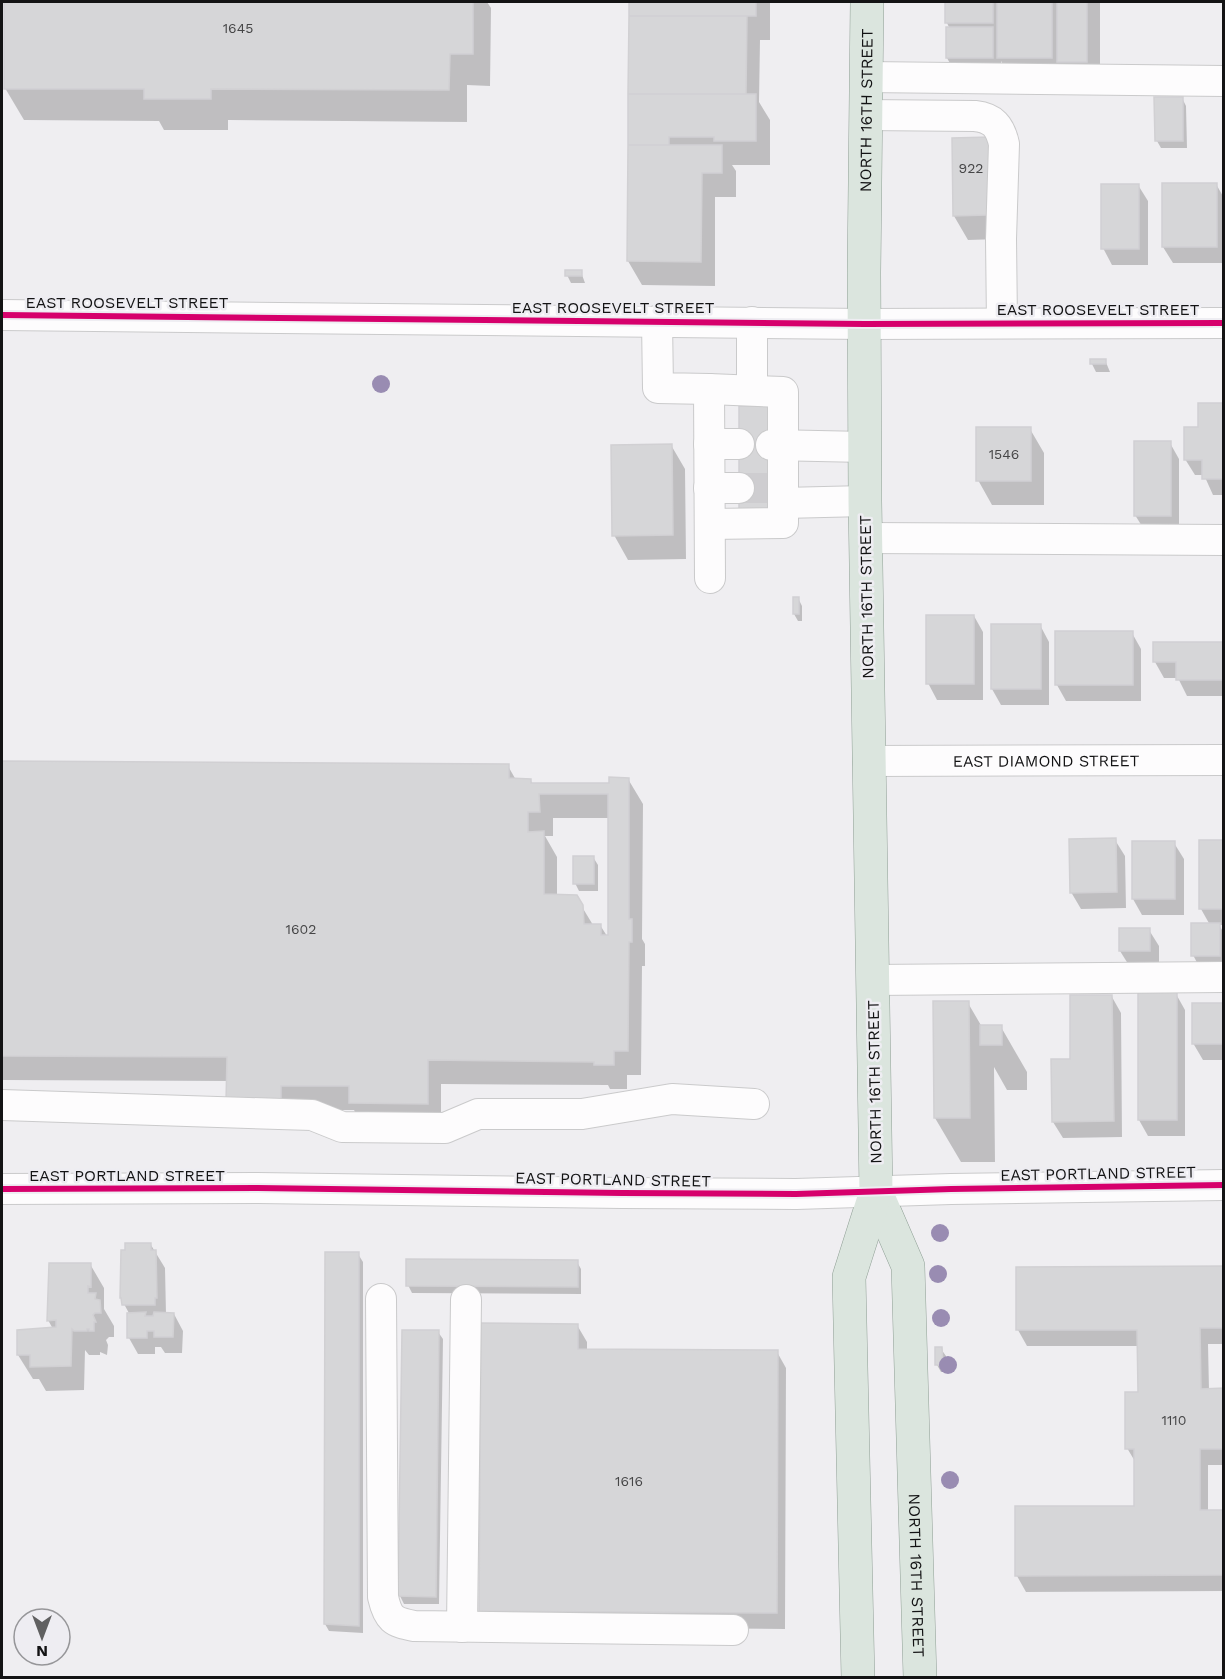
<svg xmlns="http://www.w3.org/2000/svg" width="1225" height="1679" font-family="'Work Sans',sans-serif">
	<rect width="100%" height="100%" fill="#efeef1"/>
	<path fill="#0003" fill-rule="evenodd" d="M6 2H487L491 8 490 86 467 85V122L228 120V130H164L159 121 24 120 5 88Z
		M630 2H770V40H760L759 102 770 120V165H732L736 171V197H715V286L642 285 628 261Z
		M947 2H1100V86L1013 82 1001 61V74H956L947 58V29H950L947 23Z
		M1182 98 1186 106 1187 148H1161L1157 141Z
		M989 139 1000 239 968 240 954 216Z
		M1216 184 1224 198V263H1173L1163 247Z
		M1138 185 1148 201V265H1112L1103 248Z
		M581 272 585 283H571L567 275Z
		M1105 360 1110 372H1096L1092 364Z
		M1224 405V495H1213L1204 475H1195L1185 459Z
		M1030 429 1044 453V505H992L978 480Z
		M1170 443 1179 459V531H1145L1135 515Z
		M671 445 685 469 686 559 628 560 614 535Z
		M798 598 802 606V621H798L794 614Z
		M974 616 983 632V700H937L928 683Z
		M1040 625 1049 642V705H1001L992 689Z
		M1132 633 1141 649V701H1066L1057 685Z
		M1155 643H1224V696H1187L1178 678H1164L1155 662Z
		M2 763 508 766 516 780H530L533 784 611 785 628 779 643 804 642 939 645 944V966H642L641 1075H627V1089H610L608 1085 441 1084V1128L364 1127 354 1110H294L228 1081 2 1080ZM553 818H610V936H607L600 925H593L576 897 557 896V857L545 836H553Z
		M1115 840 1125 856 1126 908 1081 909 1071 892Z
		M1224 841V925H1219L1224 933V972H1202L1193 955 1210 925 1201 909Z
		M1174 843 1184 859V915H1142L1133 899Z
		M593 857 598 865V891H579L575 883Z
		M1149 930 1159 946V967H1130L1120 951Z
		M1176 994 1185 1010V1136H1148L1139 1120Z
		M1112 997 1121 1013 1122 1137 1063 1138 1053 1122 1072 1060Z
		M968 1003 982 1027H1001L1027 1072V1090H1007L994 1067 995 1162H961L935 1118Z
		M1224 1005V1060H1203L1193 1043Z
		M151 1245 165 1268 166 1314H174L183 1331 182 1353H165L161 1347H155V1354H138L129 1338 130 1315 124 1304Z
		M358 1254 363 1262V1633L329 1631 325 1624Z
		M577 1262 581 1269V1294L412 1293 408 1285Z
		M90 1264 104 1288V1309L114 1326V1337H109L106 1340 108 1345 107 1355 100 1352V1355H89L85 1350 84 1390 46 1391 39 1379H33L18 1355 53 1329 48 1320Z
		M1224 1268V1344H1208L1209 1390H1224V1465H1208V1512H1224V1591L1026 1592 1017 1576 1136 1507V1463L1127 1448 1139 1393V1346H1027L1018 1330Z
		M483 1325H577L587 1342V1351L777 1352 786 1368 785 1629 490 1627 481 1611Z
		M404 1331 438 1332 443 1339 439 1604H404L400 1596Z
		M941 1349 946 1356V1372H941L937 1365Z"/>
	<path fill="#d6d6d8" stroke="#d1d0d3" stroke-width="1.5" fill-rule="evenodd" d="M4 2H473V54H450L449 90 211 89V99H144V89H4Z
		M629 2H756V16H629Z
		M945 2H993V23H945Z
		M997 2H1052V58H997Z
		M1057 2H1087V62H1057Z
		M629 16H747L746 94H628Z
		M946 27H993V58H946Z
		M628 94H756V141H714V137H669V145H628Z
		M1154 97H1183V141H1155Z
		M990 137V198H987V215L953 216 952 138Z
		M628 145H722V173H702L701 262 627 261Z
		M1162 183H1217V247H1162Z
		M1101 184H1139V249H1101Z
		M565 270H582V276H565Z
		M1090 359H1106V364H1090Z
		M1198 403H1224V479H1202V460H1184V427H1198Z
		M739 406H771V514H739Z
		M976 427H1031V481H976Z
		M1134 441H1171V516H1134Z
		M672 444 673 535 612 536 611 445Z
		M793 597H799V614H793Z
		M926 615H974V684H926Z
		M991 624H1041V689H991Z
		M1055 631H1133V685H1055Z
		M1153 642H1224V680H1176V662H1153Z
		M2 761 509 764V778L531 779V783H609V777L629 778V919H632V942H629L628 1051H614V1065H594V1062L428 1060V1104L349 1103V1086H281V1104L226 1102 227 1057 2 1056ZM539 794H608V935H601V924H584L583 905 577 895 544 894V831L528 832V812H540Z
		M1116 838 1117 892 1070 893 1069 839Z
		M1199 840H1224V909H1199Z
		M1132 841H1175V899H1132Z
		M573 856H594V884H573Z
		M1191 923H1220V956H1191Z
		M1119 928H1150V951H1119Z
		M1138 992H1177V1120H1138Z
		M1070 995H1112L1114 1121 1052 1122 1051 1059H1070Z
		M933 1001H969L970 1118H934Z
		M1192 1003H1224V1044H1192Z
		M980 1025H1002V1045H980Z
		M125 1243H151V1250H156L157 1298H155V1305H122L121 1298H120L121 1250H125Z
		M325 1252H359V1626L324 1624Z
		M406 1259 578 1260V1287L406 1286Z
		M49 1263H91V1287L88 1286V1293H96L95 1299 100 1300 101 1313H95L93 1315 96 1322H94V1331H89V1329H87V1331H74L72 1329 71 1366 30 1367V1355H17V1330L56 1327V1320L47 1321Z
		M1224 1266V1328H1200L1201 1389 1224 1388V1449H1200V1510H1224V1575L1015 1576V1506H1134V1449H1125V1392H1138L1137 1330H1016V1267Z
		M146 1312 145 1316H153L154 1312 174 1313 173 1337H154V1331H147V1338H127V1313Z
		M481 1323 578 1324V1349L778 1350 777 1613 479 1611Z
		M402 1330H439L436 1597 398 1596Z
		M935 1347H942L943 1365H935Z"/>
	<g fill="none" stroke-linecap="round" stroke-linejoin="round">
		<path stroke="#cecdd0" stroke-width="30" stroke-dasharray="30 15" stroke-linecap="butt" d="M739 488H771"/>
		<defs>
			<g id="minor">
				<path d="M867 77 1224 81"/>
				<path d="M866 115 975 116C993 118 1000 126 1004 144L1001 239 1002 323"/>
				<path d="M2 315 865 324 1224 323"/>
				<path d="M657 321 658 388 709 389 710 578"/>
				<path d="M752 322V390"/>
				<path d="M709 389 783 392V523L710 524"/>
				<path d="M709 444H739"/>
				<path d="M771 445 865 447"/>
				<path d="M709 488H739"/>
				<path d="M783 503 865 501"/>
				<path d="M865 538 1224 540"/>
				<path id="s1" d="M868 761 1224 760"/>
				<path d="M873 980 1224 977"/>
				<path d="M2 1105 312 1115 342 1127 445 1128 478 1114H582L672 1099 754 1104"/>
				<path d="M2 1189 258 1188 622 1193 796 1194 951 1189 1224 1185"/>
				<path d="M381 1299 383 1597C388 1619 393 1622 414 1626L733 1630"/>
				<path d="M462 1627 466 1300"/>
			</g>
			<g id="major">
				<path id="s2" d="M876 1192 908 1266 920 1678"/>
				<path id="s3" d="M858 1678 849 1277 876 1192 865 501 864 273 867 2"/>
			</g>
		</defs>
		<use href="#minor" stroke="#cacacb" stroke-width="32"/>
		<use href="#major" stroke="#90a096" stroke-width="34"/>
		<use href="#minor" stroke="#fdfcfd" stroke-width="30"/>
		<use href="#major" stroke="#dbe5de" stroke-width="33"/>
		<defs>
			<path id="cycleway" d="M2 315 865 324 1224 323
				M2 1189 258 1188 622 1193 796 1194 951 1189 1224 1185"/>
		</defs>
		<use href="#cycleway" stroke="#eeedf2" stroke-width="10"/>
		<use href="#cycleway" stroke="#d6006c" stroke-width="6"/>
	</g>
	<g fill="#998cb2">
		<circle cx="381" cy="384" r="9"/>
		<circle cx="940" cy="1233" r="9"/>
		<circle cx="938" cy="1274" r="9"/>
		<circle cx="941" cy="1318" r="9"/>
		<circle cx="948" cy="1365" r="9"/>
		<circle cx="950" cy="1480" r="9"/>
	</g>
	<g text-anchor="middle" stroke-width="5" stroke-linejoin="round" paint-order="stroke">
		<g font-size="14" fill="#464647">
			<text x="238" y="33">1645</text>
			<text x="971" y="173">922</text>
			<text x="1004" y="459">1546</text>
			<text x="301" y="934">1602</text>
			<text x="1174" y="1425">1110</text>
			<text x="629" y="1486">1616</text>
		</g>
		<g font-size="16" fill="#131314" stroke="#eeedf2">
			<text dy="6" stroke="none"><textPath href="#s3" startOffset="1572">NORTH 16TH STREET</textPath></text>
			<text x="127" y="308">EAST ROOSEVELT STREET</text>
			<text x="613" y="313">EAST ROOSEVELT STREET</text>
			<text x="1098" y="315">EAST ROOSEVELT STREET</text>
			<text transform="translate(866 597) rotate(-91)" y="6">NORTH 16TH STREET</text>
			<text dy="6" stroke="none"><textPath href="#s1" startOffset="178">EAST DIAMOND STREET</textPath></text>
			<text transform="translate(874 1082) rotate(-91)" y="6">NORTH 16TH STREET</text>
			<text transform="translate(1098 1173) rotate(-1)" y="6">EAST PORTLAND STREET</text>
			<text x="127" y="1181">EAST PORTLAND STREET</text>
			<text transform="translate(613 1179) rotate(1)" y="6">EAST PORTLAND STREET</text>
			<text dy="6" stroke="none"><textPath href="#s2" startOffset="390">NORTH 16TH STREET</textPath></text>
		</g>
	</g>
	<rect width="1225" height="1679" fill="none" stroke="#131314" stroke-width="6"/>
	<g transform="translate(42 1637) rotate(180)"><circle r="28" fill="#eeedf2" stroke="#969699" stroke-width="1.5"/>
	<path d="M0-4.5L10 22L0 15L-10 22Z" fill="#606061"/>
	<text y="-9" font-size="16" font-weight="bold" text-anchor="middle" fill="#131314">N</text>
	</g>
</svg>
